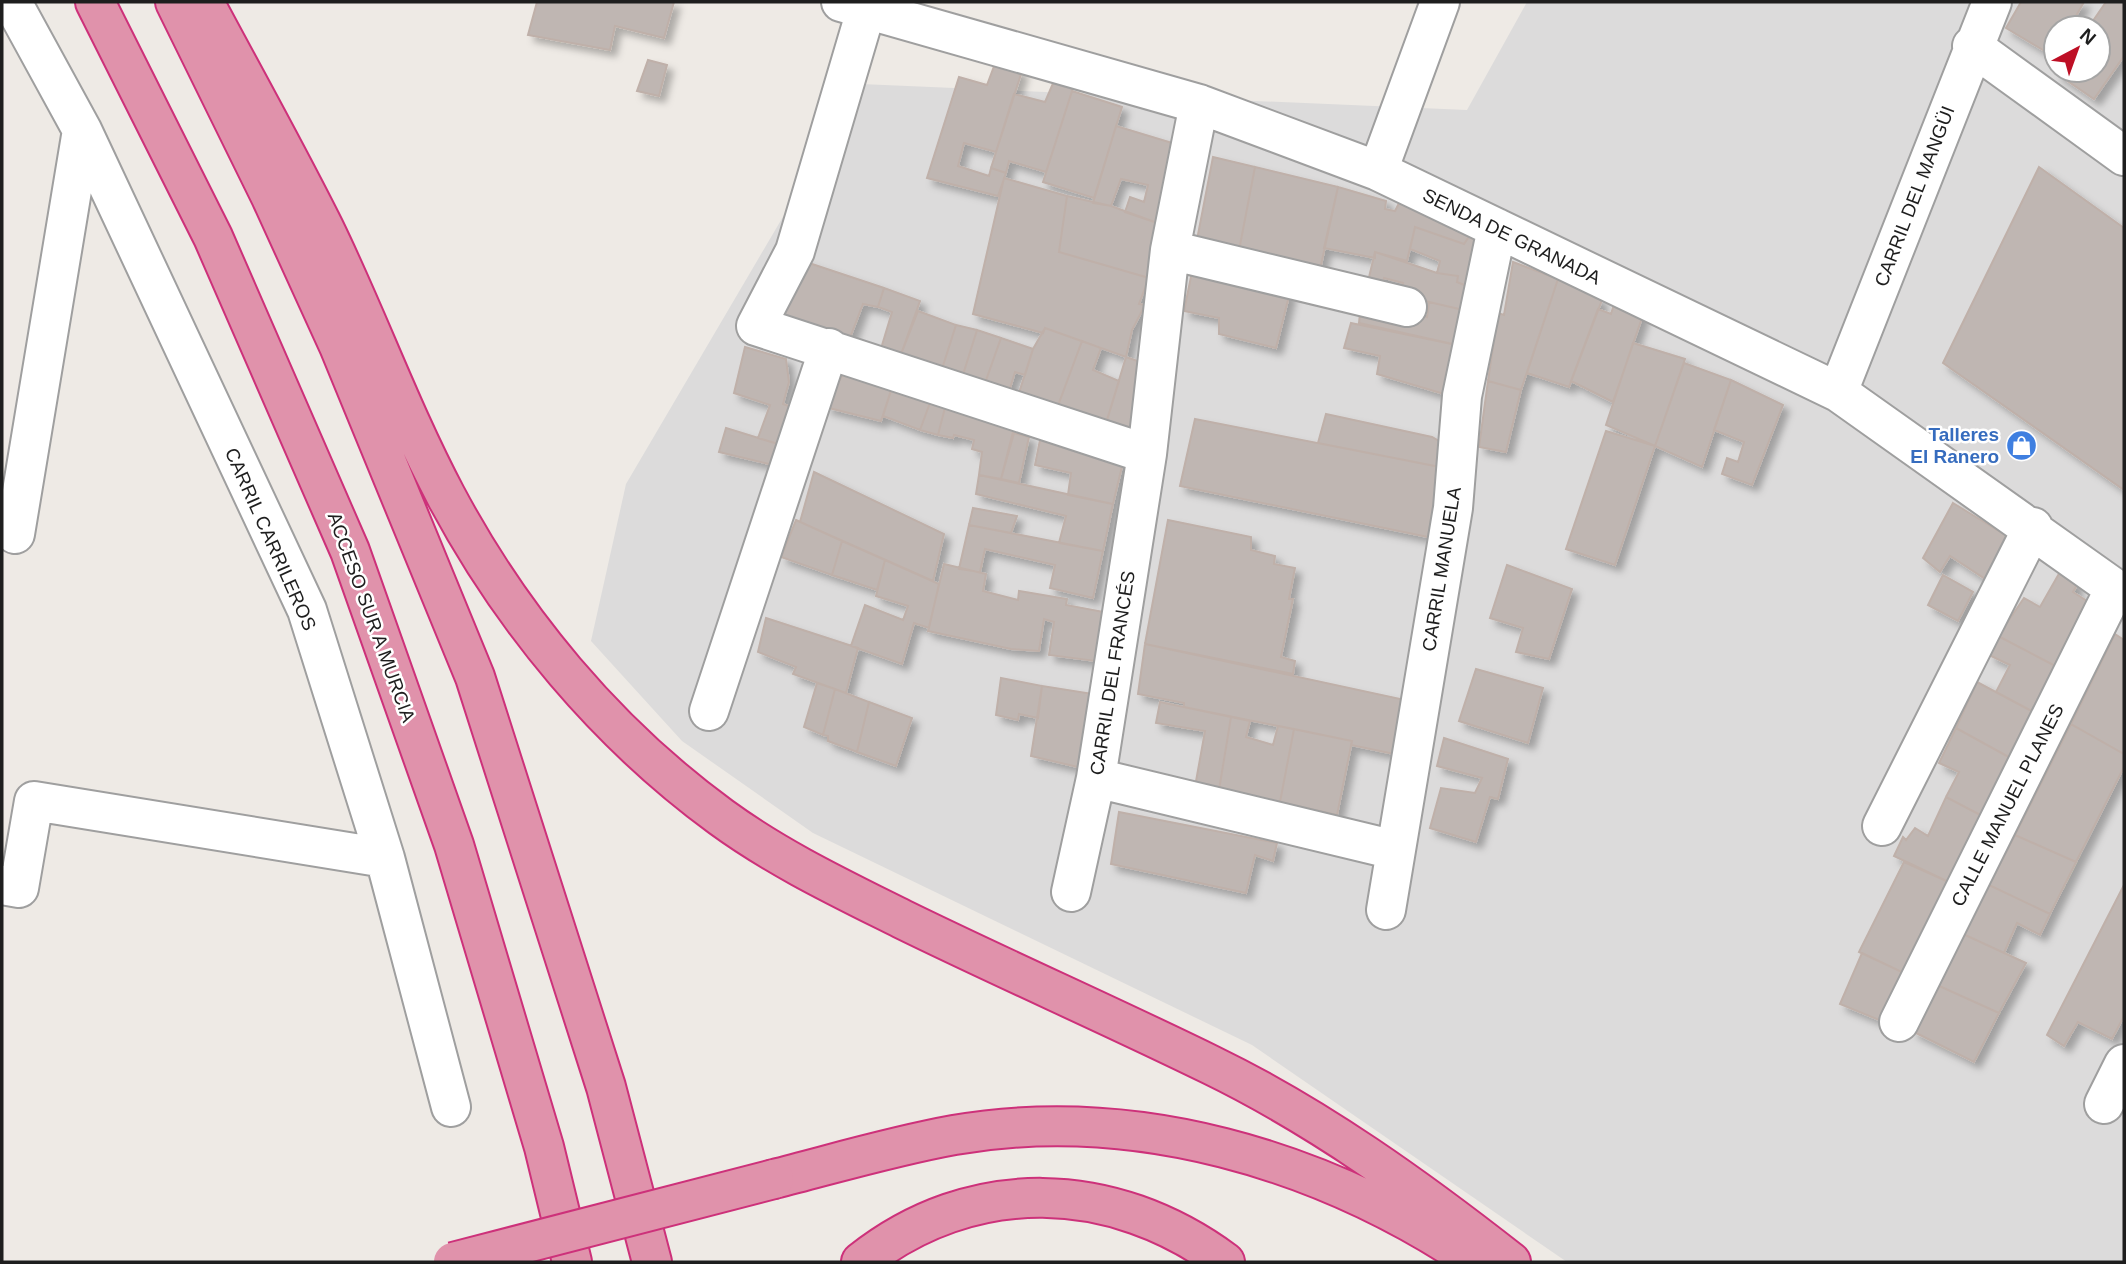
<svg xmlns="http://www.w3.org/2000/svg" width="2126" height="1264" font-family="Helvetica,sans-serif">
	<defs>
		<filter id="shadow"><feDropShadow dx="6" dy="6" stdDeviation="3.5" flood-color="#0004"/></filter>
	</defs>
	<rect width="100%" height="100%" fill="#eeeae5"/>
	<path fill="#dcdbdb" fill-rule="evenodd" d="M1527 2H2124V1262H1567L1252 1045 813 833 682 741 591 641 626 484 861 84 1467 110ZM2056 28H2098V70H2056Z"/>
	<path fill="#bfb6b2" stroke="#bfb0a9" stroke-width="2" filter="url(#shadow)" d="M537 2H674L664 38 615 26 610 50 528 35Z
		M2021 2H2084L2069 28H2056V51L2053 56 2006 28Z
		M2106 2H2124V56L2094 99 2056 73 2058 70H2098V28H2088Z
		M648 60 667 65 659 96 637 91Z
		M996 61 1022 71 996 152 964 143 958 166 989 176 991 168 1006 173 998 196 927 178 959 77 987 85Z
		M1054 81 1073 88 1046 172 1009 161 1006 173 991 168 1014 94 1045 102Z
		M1072 91 1122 107 1094 198 1043 182Z
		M1116 126 1182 146 1166 226 1125 212 1130 197 1144 202 1148 185 1121 179 1111 206 1093 203Z
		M1213 157 1255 167 1237 261 1195 250Z
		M1255 167 1338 187 1318 279 1237 261Z
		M2039 167 2124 228V490L1943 363Z
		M1004 178 1067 196 1059 252 1149 278 1139 304 1145 305 1132 330 1126 357 1045 328 1043 333 973 314Z
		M1338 187 1386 201 1385 209 1395 211 1403 195 1472 232 1464 244 1415 227 1407 261 1375 252V258L1324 248Z
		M1067 196 1111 206 1166 226 1149 278 1059 252Z
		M1415 227 1464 244 1472 232 1489 240 1477 290 1457 282 1458 276 1437 273 1440 261 1410 249Z
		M1375 252 1437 273 1458 276 1457 282 1477 290 1472 312 1399 295 1403 283 1384 278 1382 292 1366 290Z
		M803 261 884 288 878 307 863 304 848 343 780 315Z
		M1513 262 1558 279 1521 390 1488 381 1498 313 1504 315Z
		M1193 267 1290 292 1276 348 1219 334V318L1184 311Z
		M1558 279 1602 300 1569 387 1527 373Z
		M884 288 920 301 900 357 880 352 892 312 878 307Z
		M1616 298 1644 312 1613 402 1571 381 1598 309 1611 314Z
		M1429 302 1472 312 1466 347 1359 323 1361 304 1427 317Z
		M918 311 956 325 941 372 900 357Z
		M1351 323 1466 347 1454 397 1377 374 1380 356 1344 348Z
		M956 325 977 330 962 378 941 372Z
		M1045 328 1082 341 1056 411 1018 396 1033 349Z
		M977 330 1001 338 984 386 962 378Z
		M1001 338 1033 349 1025 375 1015 372 1008 395 984 386Z
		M1082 341 1101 348 1093 370 1119 381 1104 430 1056 411Z
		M1633 343 1685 359 1655 446 1606 425Z
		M745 347 786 359 789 382 783 404 789 406 778 444 758 438 770 405 734 393Z
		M1126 357 1149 365 1131 441 1104 430Z
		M1684 363 1731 380 1702 467 1655 446Z
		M847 367 894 381 881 421 825 407Z
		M1731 380 1783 405 1752 485 1722 474 1727 458 1738 462 1744 442 1714 430Z
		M894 381 934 392 920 430 883 416Z
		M1488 381 1521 390 1506 452 1479 447Z
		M934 392 948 396 938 435 920 430Z
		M948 396 1015 424 1001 479 979 475 982 452 972 449 974 440 954 435 953 438 938 435Z
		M1326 414 1432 437 1446 445 1440 467 1318 443Z
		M1195 419 1440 467 1428 537 1180 486Z
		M726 428 778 444 773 465 719 452Z
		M1606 431 1655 446 1615 565 1566 549Z
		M1014 433 1029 437 1019 483 1001 479Z
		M1040 440 1124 458 1113 504 1068 495 1071 473 1035 465Z
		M814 472 944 534 933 581 800 522Z
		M979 475 1113 504 1103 551 1059 543 1066 516 976 494Z
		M1953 503 2020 544 1996 586 1950 556 1940 572 1923 558Z
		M973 508 1017 516 1011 533 969 525Z
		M796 520 842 541 832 575 781 557Z
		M1168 520 1251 537V550L1275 556 1274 564 1295 568 1289 599H1293L1281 657 1295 661 1293 674 1145 644Z
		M969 525 1103 551 1093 598 1050 588 1055 565 985 549 980 572 959 569Z
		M842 541 885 560 877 590 832 575Z
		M885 560 939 584 929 628 914 623 902 664 851 646 865 605 903 620 908 606 876 596Z
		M944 564 986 574 983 591 1018 600 1019 591 1067 599 1066 605 1109 613 1103 662 1049 655 1054 622 1044 619 1039 651 1011 649 928 631Z
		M1507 565 1572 589 1549 659 1516 652 1523 628 1490 618Z
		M2060 572 2078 583 2073 592 2095 606 2063 670 1998 636 2024 598 2040 607Z
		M1943 575 1973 592 1958 621 1928 605Z
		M766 618 858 648 846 693 793 674 796 667 758 652Z
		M2115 634 2124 640V754L2071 724Z
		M1998 636 2063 670 2039 715 1996 692 2010 665 1989 655Z
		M1145 644 1414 702 1404 756 1351 745 1352 741 1184 707V703L1138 694Z
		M1476 669 1543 688 1528 743 1459 721Z
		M1001 678 1042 686 1038 718 1019 714 1018 720 996 715Z
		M1977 682 2039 715 2016 761 1956 728Z
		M817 683 835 689 823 735 804 727Z
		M1042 686 1093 694 1082 768 1031 756Z
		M835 689 869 702 857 752 828 741V736L823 735Z
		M869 702 912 718 896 766 857 752Z
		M1160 702 1231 717 1219 790 1195 787 1205 731 1156 723Z
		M1231 717 1250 721 1246 737 1273 745 1278 726 1294 729 1280 802 1219 790Z
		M2071 724 2124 754V767L2076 862 2015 835Z
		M1956 728 2016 761 1988 819 1946 797 1959 772 1939 763Z
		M1294 729 1352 741 1337 815 1280 802Z
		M1444 738 1508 759 1498 799 1490 797 1476 842 1430 828 1441 788 1475 793 1482 778 1437 766Z
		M1946 797 1988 819 1953 884 1894 856 1903 837 1906 840 1915 828 1928 836Z
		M1119 812 1277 843 1273 861 1255 855 1246 893 1111 864Z
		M2015 835 2076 862 2050 914 1989 885Z
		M1904 862 1953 884 1906 974 1859 952Z
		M1989 885 2050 914 2040 935 2017 923 2004 953 1963 934Z
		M2124 885V1016L2112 1039 2078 1022 2064 1046 2047 1035Z
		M1963 934 2026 963 1999 1013 1937 985Z
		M1862 953 1906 974 1884 1022 1840 1004Z
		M1937 985 1999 1013 1974 1062 1912 1031Z"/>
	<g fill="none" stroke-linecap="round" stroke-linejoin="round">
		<defs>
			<path id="minor" d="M12 2 82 130 307 610 385 858 451 1107
				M841 2 1199 104 1378 171 1838 392 2124 595
				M867 7 795 251 756 326 1147 454
				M1972 46 2124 156
				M1378 171 1440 2
				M1170 250 1407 307
				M1838 392 1992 2
				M15 534 82 130
				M709 711 829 348
				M1096 778 1395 850
				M1882 826 2033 527
				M2 885 19 888 34 801 385 858
				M1071 892 1096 778 1147 454 1170 250 1199 104
				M1386 910 1453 508 1462 396 1497 228
				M1899 1022 2115 588
				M2104 1104 2124 1064"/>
			<path id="highway" d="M95 2 213 237 350 551 454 845 544 1147 572 1262
				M175 2 271 197 339 346 475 677 606 1087 652 1262
				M204 2C244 77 286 152 324 228 367 316 400 409 446 496 512 620 606 733 721 817 777 858 840 888 902 919 1004 969 1109 1015 1211 1065 1318 1117 1418 1189 1511 1262
				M774 1179C833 1164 893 1146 954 1135 1135 1104 1320 1159 1471 1259
				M861 1262C972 1174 1113 1179 1225 1262"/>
		</defs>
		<use href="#minor" stroke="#9f9f9f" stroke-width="42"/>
		<use href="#highway" stroke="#cd317a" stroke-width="42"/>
		<use href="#minor" stroke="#fff" stroke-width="38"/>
		<use href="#highway" stroke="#e092ab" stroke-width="38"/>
		<defs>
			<path id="highway-bridge" d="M453 1262 774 1179"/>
		</defs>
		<use href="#highway-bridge" stroke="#cd317a" stroke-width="42" stroke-linecap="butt"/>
		<use href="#highway-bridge" stroke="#e092ab" stroke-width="38"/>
	</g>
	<defs>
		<symbol id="shop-disc" viewBox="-11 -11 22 22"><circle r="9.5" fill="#3f7fe0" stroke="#fff"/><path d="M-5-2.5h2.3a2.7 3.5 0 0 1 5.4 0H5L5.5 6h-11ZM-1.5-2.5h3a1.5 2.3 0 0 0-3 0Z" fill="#fff"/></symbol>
	</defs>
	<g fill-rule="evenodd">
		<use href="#shop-disc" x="2004" y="428" width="35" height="35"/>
	</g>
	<g text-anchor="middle" stroke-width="5" stroke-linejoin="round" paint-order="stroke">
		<g font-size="19" fill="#1e1e1e" stroke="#fff">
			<text transform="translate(1914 196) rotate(-69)" y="7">CARRIL DEL MANGÜI</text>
			<text transform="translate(1512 236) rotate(26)" y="7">SENDA DE GRANADA</text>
			<text transform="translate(271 539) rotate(66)" y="7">CARRIL CARRILEROS</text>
			<text transform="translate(1441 569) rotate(-81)" y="7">CARRIL MANUELA</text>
			<text transform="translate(372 617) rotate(70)" y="7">ACCESO SUR A MURCIA</text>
			<text transform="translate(1112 673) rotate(-81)" y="7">CARRIL DEL FRANCÉS</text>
			<text transform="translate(2007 805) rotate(-63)" y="7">CALLE MANUEL PLANES</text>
		</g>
		<g font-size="19" font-weight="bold" fill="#366cbe" stroke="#fff" text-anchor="end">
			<text x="1999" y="441">Talleres<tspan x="1999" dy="22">El Ranero</tspan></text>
		</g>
	</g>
	<rect width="2126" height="1264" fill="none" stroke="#1e1e1e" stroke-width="7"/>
	<g transform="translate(2077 49) rotate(41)"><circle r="33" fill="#ffffff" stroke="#a5a5a5" stroke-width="2"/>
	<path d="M0-5L12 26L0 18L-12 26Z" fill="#be0f25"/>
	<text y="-10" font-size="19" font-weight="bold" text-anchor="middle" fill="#1e1e1e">N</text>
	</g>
</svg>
